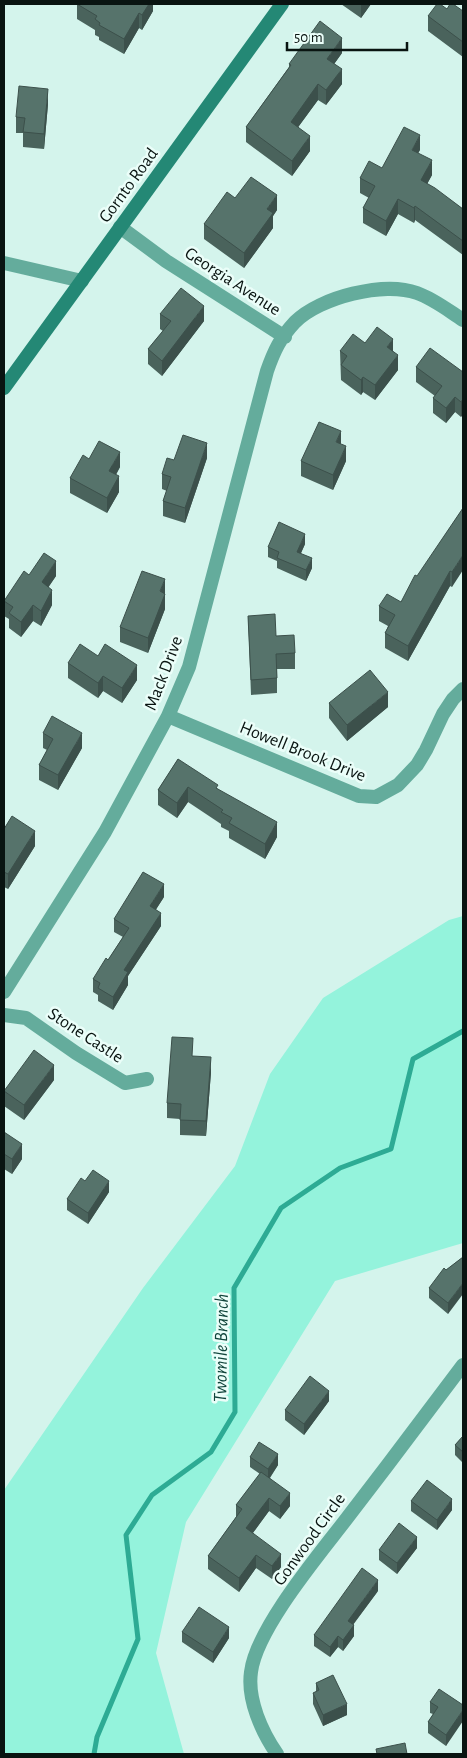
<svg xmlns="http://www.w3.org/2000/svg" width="467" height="1758" font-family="'Alegreya Sans',sans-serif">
	<rect width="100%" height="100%" fill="#d4f4ec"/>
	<path fill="#94f3dc" d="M463 916V1243L335 1281 186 1522 156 1653 184 1754H4V1490L143 1288 235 1166 270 1074 323 998 449 920Z"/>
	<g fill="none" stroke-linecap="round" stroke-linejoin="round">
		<path stroke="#2dab94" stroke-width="5" d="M94 1754 97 1737 138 1639 126 1535 152 1495 211 1452 235 1412 234 1288 281 1208 340 1168 391 1149 413 1059 463 1031"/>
		<path stroke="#64ac9c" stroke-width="14" d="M120 227 166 261 285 337
			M168 716 359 796 376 797 398 785 417 765 426 750 443 714 453 699 463 689
			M4 992 105 832 168 716 189 667 267 371C274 351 280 338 295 322 320 297 384 281 417 293 434 299 449 311 463 320
			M4 1015 26 1018 76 1053 125 1083 147 1079
			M277 1754C262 1732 247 1700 251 1672 256 1630 317 1557 344 1522 384 1470 424 1417 463 1365"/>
		<path stroke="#64ac9c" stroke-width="14" d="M4 263 82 281"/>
		<path stroke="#248875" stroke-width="14" d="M4 388 282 4"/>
	</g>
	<path fill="#4a635c" d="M77 4H153V11L142 30 139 28 124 54 99 40V37L95 35V30L77 19Z
		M341 4H371L361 18Z
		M447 9 463 11V57L428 31V16Z
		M342 53 334 64 342 84 326 105 318 100 298 127 310 151 292 176 246 142V127L289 67V64Z
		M48 104 44 149 23 147V133H16V117Z
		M420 150 418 153 432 175 427 184 463 209V255L415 220 414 223 398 214 386 236 363 223V208L369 198 360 193V178L382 168Z
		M235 198 277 210 273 216V228L244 268 204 239V224Z
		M160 314 204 321 162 376 148 364V349L163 331 160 329Z
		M365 343 393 351 398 370 375 400 363 392 361 395 341 380 340 351Z
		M416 367 463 372 461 417 455 412 446 423 433 413V398L435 396 416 382Z
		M207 458 185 523 163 516V501L167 491 162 489V474L174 460Z
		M89 459 120 467 116 475 119 492 107 513 70 493V478Z
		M301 461H346L333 490 301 476Z
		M463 508 452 587 450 586 408 661 385 648V633L388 626 379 621V606L401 602Z
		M305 544 301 553 312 568 306 581 277 568V561L268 557V547Z
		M29 575 56 576 48 587 52 605 41 626 33 621 21 637 9 628V619L4 616V601Z
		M165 593V609L148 653 120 642V627Z
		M248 616 276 636 295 653V669H277V693L251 695Z
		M68 663 137 680 122 703 103 691 98 698 68 678Z
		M329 703 388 707 347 741 329 718Z
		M43 733 82 748 58 790 39 780V765L47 750 43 748Z
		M178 759 218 789 277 837 265 859 229 838V831L221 827V824L188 802 177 818 158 805V790Z
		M4 829 35 846 8 889 4 887Z
		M164 897 156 909 161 926 128 976V985L113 1010 98 1001V995L93 992V979L108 960 123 937 114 932V919Z
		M193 1056 211 1072 206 1136 180 1135V1119L167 1118V1103Z
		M54 1080 24 1120 4 1106V1091Z
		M4 1132 22 1159 12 1174 4 1169Z
		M85 1181 109 1192 88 1224 67 1210V1199Z
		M463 1257 448 1314 429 1298V1288L446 1270Z
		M329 1401 304 1435 285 1420V1410Z
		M463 1436V1463L455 1455V1445Z
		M250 1457 278 1465 270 1478 290 1506 280 1519 269 1511 253 1533 281 1567 272 1579 256 1568 239 1592 208 1569V1556L236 1517V1505L260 1474 250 1467Z
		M411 1501 452 1510 437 1530 411 1511Z
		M417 1548 397 1574 379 1560V1550Z
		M378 1591 353 1625 354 1636 343 1651 338 1647 330 1657 314 1646V1635Z
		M182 1632 229 1638 213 1663 182 1642Z
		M316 1683 347 1715 323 1726 313 1704V1693L316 1692Z
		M430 1702 463 1705 446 1746 428 1733V1722L433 1714 430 1713Z"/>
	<path fill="#3c504b" d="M149 4H153V11L142 30V15Z
		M361 4H371L361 18Z
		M139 13V28L124 54V39Z
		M342 38V53L327 74V59Z
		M342 69V84L326 105V90Z
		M318 84V100L291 137V122Z
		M48 89V104L44 149V134Z
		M420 135V150L412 164V150Z
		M310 136V151L292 176V161Z
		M432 160V175L421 195V180Z
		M277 195V210L273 216V228L244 268V253L267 209Z
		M398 199V214L386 236V221Z
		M415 206V220L414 223V208Z
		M204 306V321L162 376V361Z
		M393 339V354L387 347Z
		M398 355V370L375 400V385Z
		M363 377V392L361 395V380Z
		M455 397V412L446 423V408Z
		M463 399V415L461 417V402Z
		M341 431V446L336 442Z
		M207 443V458L185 523V508Z
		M346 446V461L333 490V475Z
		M120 452V467L109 486V471Z
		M119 476V492L107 513V498Z
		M305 534V544L297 562V552Z
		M463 555V570L452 587V572Z
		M312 558V568L306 581V570Z
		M56 561V576L42 597V582Z
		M450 571V586L408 661V646Z
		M165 579V609L148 653V638L160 591Z
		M52 590V605L41 626V611Z
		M33 605V621L21 637V622Z
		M137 665V680L122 703V688Z
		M103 676V691L98 698V683Z
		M388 692V707L347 741V725Z
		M82 733V748L58 790V775Z
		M188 787V802L177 818V803Z
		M277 822V837L265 859V844Z
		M35 831V846L8 889V874Z
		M164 884V897L150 919V906Z
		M161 913V926L128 976V985L113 1010V997L124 970Z
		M211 1057V1072L206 1136V1121Z
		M54 1065V1080L24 1120V1105Z
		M22 1144V1159L12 1174V1159Z
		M109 1181V1192L88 1224V1213Z
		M463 1283V1294L448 1314V1303Z
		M329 1391V1401L304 1435V1424Z
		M278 1454V1465L268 1480V1469Z
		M290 1493V1506L280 1519V1506Z
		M269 1498V1511L246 1542V1528Z
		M452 1499V1510L437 1530V1520Z
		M417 1537V1548L397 1574V1563Z
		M281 1554V1567L272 1579V1566Z
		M256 1555V1568L239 1592V1578Z
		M378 1580V1591L348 1631V1621Z
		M354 1625V1636L343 1651V1640Z
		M229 1627V1638L213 1663V1652Z
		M338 1636V1647L330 1657V1647Z
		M347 1704V1715L323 1726V1715Z
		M463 1710V1721L446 1746V1735Z"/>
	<path fill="#56736b" stroke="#3c504b" d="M77 4H149L142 15 139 13 124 39 99 25 100 23 95 19 97 16Z
		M437 4H440L447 9 450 4H453L463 11V42L428 16Z
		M320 21 342 38 327 59 342 69 326 90 318 84 291 122 310 136 292 161 246 127 291 65 289 64Z
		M19 86 48 89 44 134 23 132 25 118 16 117Z
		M404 127 420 135 412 150 432 160 421 180 435 188 463 209V241L415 206 414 208 398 199 386 221 363 208 375 186 360 178 369 161 382 168Z
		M251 177 277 195 267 209 273 213 244 253 204 224 227 192 235 198Z
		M181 288 204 306 162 361 148 349 171 321 160 314Z
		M377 327 393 339 387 347 398 355 375 385 363 377 361 380 341 365 347 356 340 351 353 334 365 343Z
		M430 348 463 372V399L461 402 455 397 446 408 433 398 442 386 416 367Z
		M319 422 341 431 336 442 346 446 333 475 301 461Z
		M183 435 207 443 185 508 163 501 171 477 162 474 167 458 174 460Z
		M99 441 120 452 109 471 119 476 107 498 70 478 83 455 89 459Z
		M463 508V555L452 572 450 571 408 646 385 633 395 615 379 606 387 594 401 602 415 575 417 576Z
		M279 522 305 534 297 552 312 558 306 570 277 558 279 552 268 547Z
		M44 553 56 561 42 582 52 590 41 611 33 605 21 622 9 613 13 607 4 601 24 571 29 575Z
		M142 571 165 579 160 591 165 594 148 638 120 627Z
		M275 614 276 636 294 635 295 653 276 654 277 678 251 680 248 616Z
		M80 644 98 656 105 644 137 665 122 688 103 676 98 683 68 663Z
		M370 670 388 692 347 725 329 703Z
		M52 716 82 733 58 775 39 765 53 739 43 733Z
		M178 759 218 785 216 788 277 822 265 844 229 823 232 818 221 812 223 810 188 787 177 803 158 790Z
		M12 816 35 831 8 874 4 872V829Z
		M143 872 164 884 150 906 161 913 124 970 128 972 113 997 98 988 100 983 93 979 106 958 108 960 129 928 114 919Z
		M172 1037 193 1038 192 1056 211 1057 206 1121 180 1120 181 1104 167 1103Z
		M34 1050 54 1065 24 1105 4 1091Z
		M4 1132 22 1144 12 1159 4 1154Z
		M93 1170 109 1181 88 1213 67 1199 81 1178 85 1181Z
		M463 1257V1283L448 1303 429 1288 444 1268 446 1270Z
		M310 1376 329 1391 304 1424 285 1410Z
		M463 1436V1452L455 1445Z
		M259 1442 278 1454 268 1469 250 1457Z
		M261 1472 290 1493 280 1506 269 1498 246 1528 281 1554 272 1566 256 1555 239 1578 208 1556 242 1509 236 1505Z
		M427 1480 452 1499 437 1520 411 1501Z
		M399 1523 417 1537 397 1563 379 1550Z
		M362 1568 378 1580 348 1621 354 1625 343 1640 338 1636 330 1647 314 1635Z
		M199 1607 229 1627 213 1652 182 1632Z
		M333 1675 347 1704 323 1715 313 1693 319 1690 316 1683Z
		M439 1689 463 1705V1710L446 1735 428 1722 438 1707 430 1702Z
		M405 1743 407 1754H377L376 1749Z"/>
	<g text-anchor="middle" stroke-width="5" stroke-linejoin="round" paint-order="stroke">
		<g font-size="18" fill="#091411" stroke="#ebfef9">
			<text transform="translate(128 185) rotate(-54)" y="6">Gornto Road</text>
			<text transform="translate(233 281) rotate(33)" y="6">Georgia Avenue</text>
			<text transform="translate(163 673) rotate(-69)" y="6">Mack Drive</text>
			<text transform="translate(303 751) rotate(22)" y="6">Howell Brook Drive</text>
			<text transform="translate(86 1035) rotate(33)" y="6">Stone Castle</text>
			<text transform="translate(309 1539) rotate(-54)" y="6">Gonwood Circle</text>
		</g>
		<g font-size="19" font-style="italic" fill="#10453b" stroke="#ebfef9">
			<text transform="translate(220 1348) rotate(-89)" y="7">Twomile Branch</text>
		</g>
	</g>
	<rect width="467" height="1758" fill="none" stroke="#091411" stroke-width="10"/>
	<path d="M287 42v8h120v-8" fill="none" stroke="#091411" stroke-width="2.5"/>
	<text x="294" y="42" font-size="15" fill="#091411" stroke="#ebfef9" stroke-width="4" paint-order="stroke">50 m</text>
</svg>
